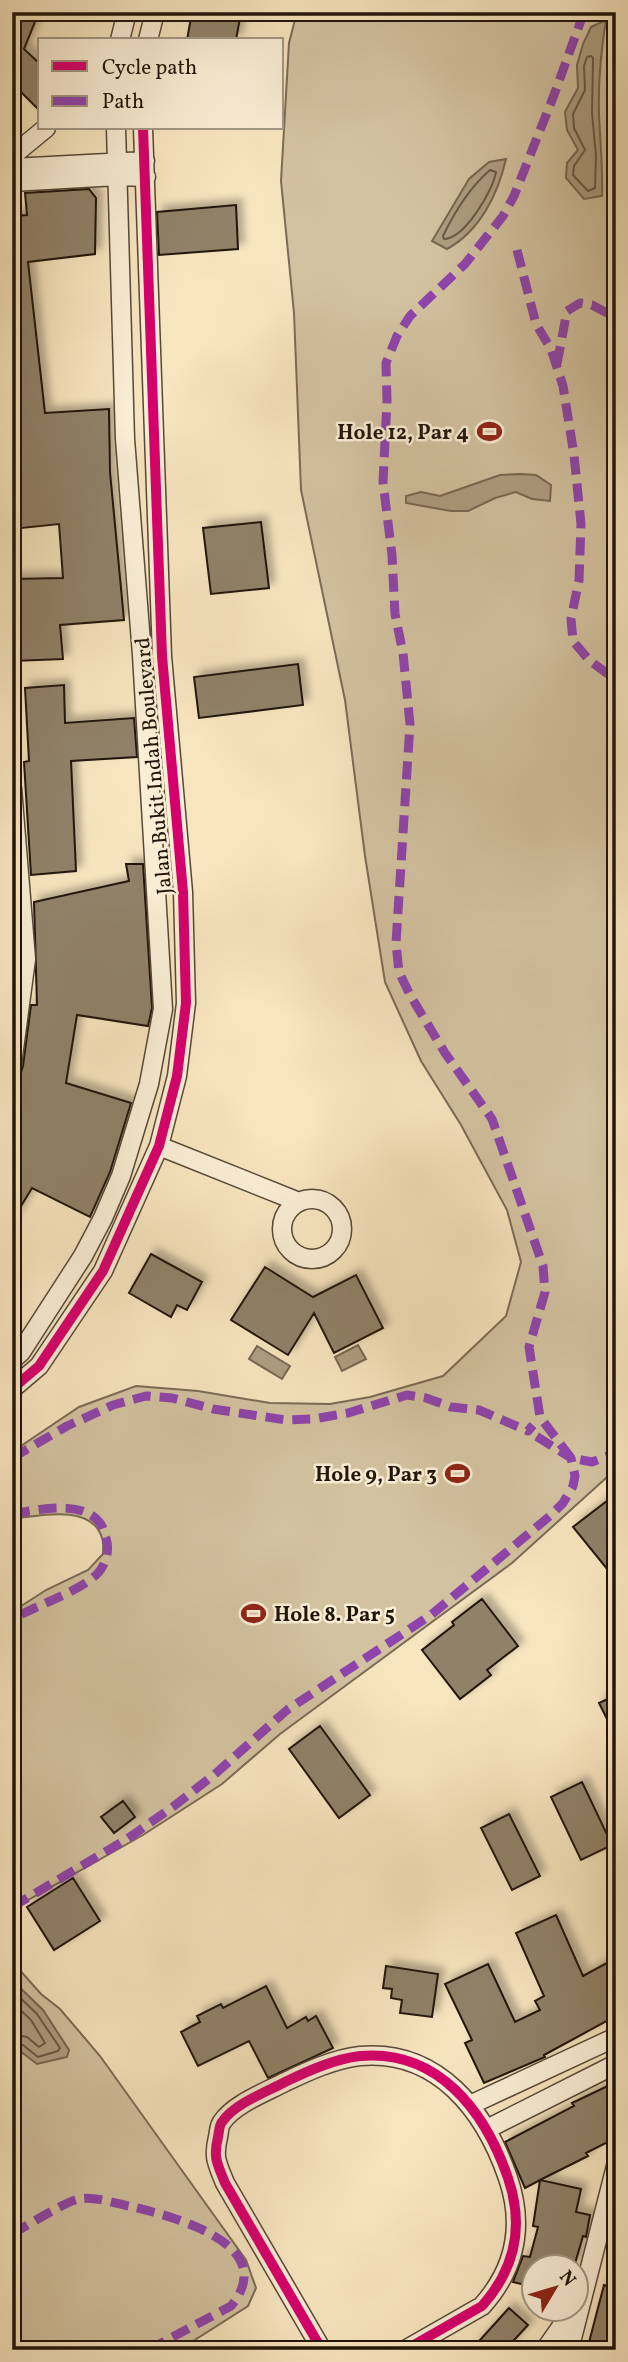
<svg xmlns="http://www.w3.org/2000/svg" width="628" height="2362" font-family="Vollkorn,serif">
	<defs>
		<filter id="shadow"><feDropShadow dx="6" dy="-6" stdDeviation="3.5" flood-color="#0004"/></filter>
	</defs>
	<rect width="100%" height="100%" fill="#f7e5bf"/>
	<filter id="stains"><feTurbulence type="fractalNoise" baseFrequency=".00286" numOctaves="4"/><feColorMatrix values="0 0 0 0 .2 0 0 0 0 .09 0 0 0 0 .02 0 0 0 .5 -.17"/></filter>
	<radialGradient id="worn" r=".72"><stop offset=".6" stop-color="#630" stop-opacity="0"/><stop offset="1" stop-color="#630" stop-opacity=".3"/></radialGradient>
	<path fill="#d3c2a0" stroke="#7a6c55" stroke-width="2" d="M297 12H616V1469L512 1563 280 1734 222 1784 143 1835 23 1903 12 1915V1612L46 1590 88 1570 103 1554C103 1549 104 1542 102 1538 92 1503 37 1516 12 1519V1452L79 1407 136 1386 198 1391 270 1403 330 1404 370 1397 443 1376 506 1316 521 1262 507 1210 461 1125 421 1061 385 982 365 856 345 700 301 490 294 313 281 181 289 43Z
		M12 1955 17 1967 41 1994 60 2009 100 2056 246 2260 256 2288 248 2306 179 2350H12Z"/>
	<path fill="#ae9e81" stroke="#766751" stroke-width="2" d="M606 20C601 51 598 82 599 113 600 141 603 168 602 196L584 199 566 178 567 163 578 150 567 130 565 112 578 88 577 65 583 44 591 27Z
		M506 159C498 194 480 231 447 249L432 241 469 179 489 162Z
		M520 474 536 475 551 485 550 501 532 499 516 492 495 498 468 511H451L406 503V496L421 492 440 496 500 475Z
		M358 1345 366 1359 342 1371 335 1357Z
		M257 1346 290 1366 282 1379 249 1359Z
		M12 1980 43 2010 69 2050 67 2057 37 2064 20 2051 12 2049Z"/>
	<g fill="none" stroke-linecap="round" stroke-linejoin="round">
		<path stroke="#685a46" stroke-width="2" d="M591 56 593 58 592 113 596 156 595 188 588 191 573 175 574 166 585 150 574 128 573 114 585 90 584 66 587 57Z
			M490 170 496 172C493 191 464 239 444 239L443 236C455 211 469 188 490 170Z
			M12 1990 37 2014 60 2048 58 2051 38 2057 23 2045 12 2043
			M12 2002 31 2020 45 2043 39 2047 27 2037 12 2034"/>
	</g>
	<path fill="#908168" stroke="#21150a" stroke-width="2" filter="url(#shadow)" d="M12 12H39L24 49 40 64V111L12 83Z
		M192 12H241L236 40H187Z
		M89 189 96 198 95 254 28 262 45 413 109 409 110 472 124 620 60 625 63 659 13 661 12 579 63 578 59 524 12 529V216L27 215 25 193Z
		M236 205 238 249 159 255 157 212Z
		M261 522 269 588 211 594 203 528Z
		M298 664 303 705 199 718 194 677Z
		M64 685 65 723 134 718 137 757 71 761 76 871 31 875 24 762 29 761 25 688Z
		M126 864H143L152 1008 148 1026 77 1015 66 1083 131 1103 110 1172 90 1217 32 1188 12 1221V1100L23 1066 31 1005H37L34 902 129 881Z
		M151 1254 202 1282 187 1310 177 1305 171 1317 129 1293Z
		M265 1267 313 1297 356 1275 383 1328 334 1353 314 1313 288 1355 231 1320Z
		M616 1494V1580L573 1527Z
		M482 1599 518 1646 487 1670 491 1675 460 1699 422 1650 454 1625 452 1622Z
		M616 1695V1737L599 1703Z
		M320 1726 370 1795 339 1818 289 1749Z
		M582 1782 612 1845 581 1860 551 1797Z
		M123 1801 135 1817 114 1833 101 1817Z
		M509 1814 540 1876 512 1890 481 1828Z
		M73 1878 100 1921 54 1950 27 1907Z
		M556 1915 583 1976 616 1958V2016L544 2055 545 2057 484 2083 465 2043 472 2040 445 1984 488 1964 515 2022 540 2010 535 2001 544 1996 516 1933Z
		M386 1966 438 1974 432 2017 400 2013 402 2000 391 1998 392 1989 383 1988Z
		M266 1986 287 2028 306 2017 308 2021 316 2016 333 2048 268 2078 249 2041 198 2066 181 2032 200 2022 197 2016 221 2004 223 2008Z
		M616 2082V2138L586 2153 588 2156 540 2180 581 2189 576 2212 590 2215 586 2237 583 2236 574 2267 556 2264 555 2267H534V2287L513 2282 523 2256 530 2257 538 2227 533 2226 540 2180 525 2188 505 2142 574 2106 572 2103Z
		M604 2285 616 2288V2350H587Z
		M509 2308 528 2325 505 2350H471Z"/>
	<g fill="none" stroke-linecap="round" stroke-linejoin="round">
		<defs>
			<path id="street" d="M120 40 127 12
				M148 40 155 12
				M12 156 46 128
				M12 168 145 161
				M12 182 117 176 146 177
				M12 788 26 959 12 1064
				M159 1146 299 1202
				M282 1229a30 30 0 1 1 60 0a30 30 0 1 1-60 0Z
				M12 1360 21 1352 83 1256 103 1218 121 1176 149 1084 163 1009 142 655 125 439 116 128
				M12 1389 39 1366 103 1271 159 1146 177 1076 186 1003 183 892 162 656 143 128
				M470 2105 616 2037
				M487 2129 616 2064
				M322 2350 225 2183C217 2163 213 2158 218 2137 219 2133 219 2125 222 2122 234 2104 266 2092 285 2082 308 2071 334 2059 360 2056 438 2049 485 2111 508 2178 524 2225 516 2268 482 2306L405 2350
				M545 2350 573 2310
				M569 2350 616 2166"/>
		</defs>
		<use href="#street" stroke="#564937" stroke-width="21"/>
		<use href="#street" stroke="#faeed5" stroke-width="18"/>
		<path stroke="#8e44ad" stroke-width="9" stroke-dasharray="18 9" stroke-linecap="butt" d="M584 12 554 95 514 196 503 216 465 264 410 316 397 336 386 363 387 401 383 482 392 555 395 614 403 653 410 724 396 943 399 972 410 995 445 1053 492 1119 543 1266 545 1292 529 1347 540 1417 571 1458 592 1462 616 1453
			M517 250 536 324 551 349 563 386 574 455 581 524 579 580 571 619 573 641 589 660 616 680
			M557 364 567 311 580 303 592 305 609 314 616 339
			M12 1458 67 1426 113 1405 146 1396 172 1398 213 1409 286 1420 313 1419 348 1413 407 1395 426 1398 451 1407 479 1410 528 1431 533 1425
			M12 1514C37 1510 82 1499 100 1523 103 1526 104 1534 106 1538 110 1550 106 1564 98 1573 81 1591 35 1606 12 1619
			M12 1907 127 1839 174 1806 215 1774 287 1710 431 1615 551 1515 563 1503 573 1486 575 1476 571 1458 528 1431
			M12 2234C25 2227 68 2200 79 2199 96 2196 116 2204 133 2207 175 2217 281 2245 231 2306L148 2350"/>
		<defs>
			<path id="cycleway" d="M12 1389 39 1366 103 1271 159 1146 177 1076 186 1003 183 892 162 656 143 128
				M322 2350 225 2183C217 2163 213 2158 218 2137 219 2133 219 2125 222 2122 234 2104 266 2092 285 2082 308 2071 334 2059 360 2056 438 2049 485 2111 508 2178 524 2225 516 2268 482 2306L405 2350"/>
		</defs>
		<use href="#cycleway" stroke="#faeed5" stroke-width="15"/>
		<use href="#cycleway" stroke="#d6006c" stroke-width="10"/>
	</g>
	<defs>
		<symbol id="stadium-bare" viewBox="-9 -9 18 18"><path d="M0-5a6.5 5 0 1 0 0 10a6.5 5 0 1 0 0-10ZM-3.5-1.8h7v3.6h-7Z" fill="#8f2418" stroke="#faeed5" stroke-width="2.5" paint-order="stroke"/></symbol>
	</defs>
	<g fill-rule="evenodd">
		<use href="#stadium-bare" x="472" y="414" width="35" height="35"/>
		<use href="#stadium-bare" x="440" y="1456" width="35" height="35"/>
		<use href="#stadium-bare" x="236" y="1596" width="35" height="35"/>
	</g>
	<g text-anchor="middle" stroke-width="5" stroke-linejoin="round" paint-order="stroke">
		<g font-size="21" font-weight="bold" fill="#21150a" stroke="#faeed5" text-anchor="end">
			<text x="469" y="439">Hole 12, Par 4</text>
			<text x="437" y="1481">Hole 9, Par 3</text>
			<text x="274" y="1621" text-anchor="start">Hole 8. Par 5</text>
		</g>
		<g font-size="21" fill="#21150a" stroke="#faeed5">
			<text transform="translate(153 766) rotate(-95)" y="7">Jalan Bukit Indah Boulevard</text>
		</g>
	</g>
	<rect width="628" height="2362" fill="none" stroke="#f7e5bf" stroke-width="42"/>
	<rect x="14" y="14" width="600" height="2334" fill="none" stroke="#21150a" stroke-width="3.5"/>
	<rect x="21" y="21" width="586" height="2320" fill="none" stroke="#21150a" stroke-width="2"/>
	<rect x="38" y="38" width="245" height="91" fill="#faeed5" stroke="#a39784" stroke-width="2"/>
	<rect x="52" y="61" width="35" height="10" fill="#d6006c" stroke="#a39784" stroke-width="2"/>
	<text x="102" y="74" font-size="21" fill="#21150a">Cycle path</text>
	<rect x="52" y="96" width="35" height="10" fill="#8e44ad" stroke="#a39784" stroke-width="2"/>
	<text x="102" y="108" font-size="21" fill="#21150a">Path</text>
	<g transform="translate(555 2288) rotate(52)"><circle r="33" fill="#faeed5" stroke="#a39784" stroke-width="2"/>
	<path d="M0-5L12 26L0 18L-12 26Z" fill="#8f2418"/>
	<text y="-10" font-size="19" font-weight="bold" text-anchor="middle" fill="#21150a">N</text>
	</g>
	<rect width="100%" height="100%" filter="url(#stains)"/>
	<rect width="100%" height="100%" fill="url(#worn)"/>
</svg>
